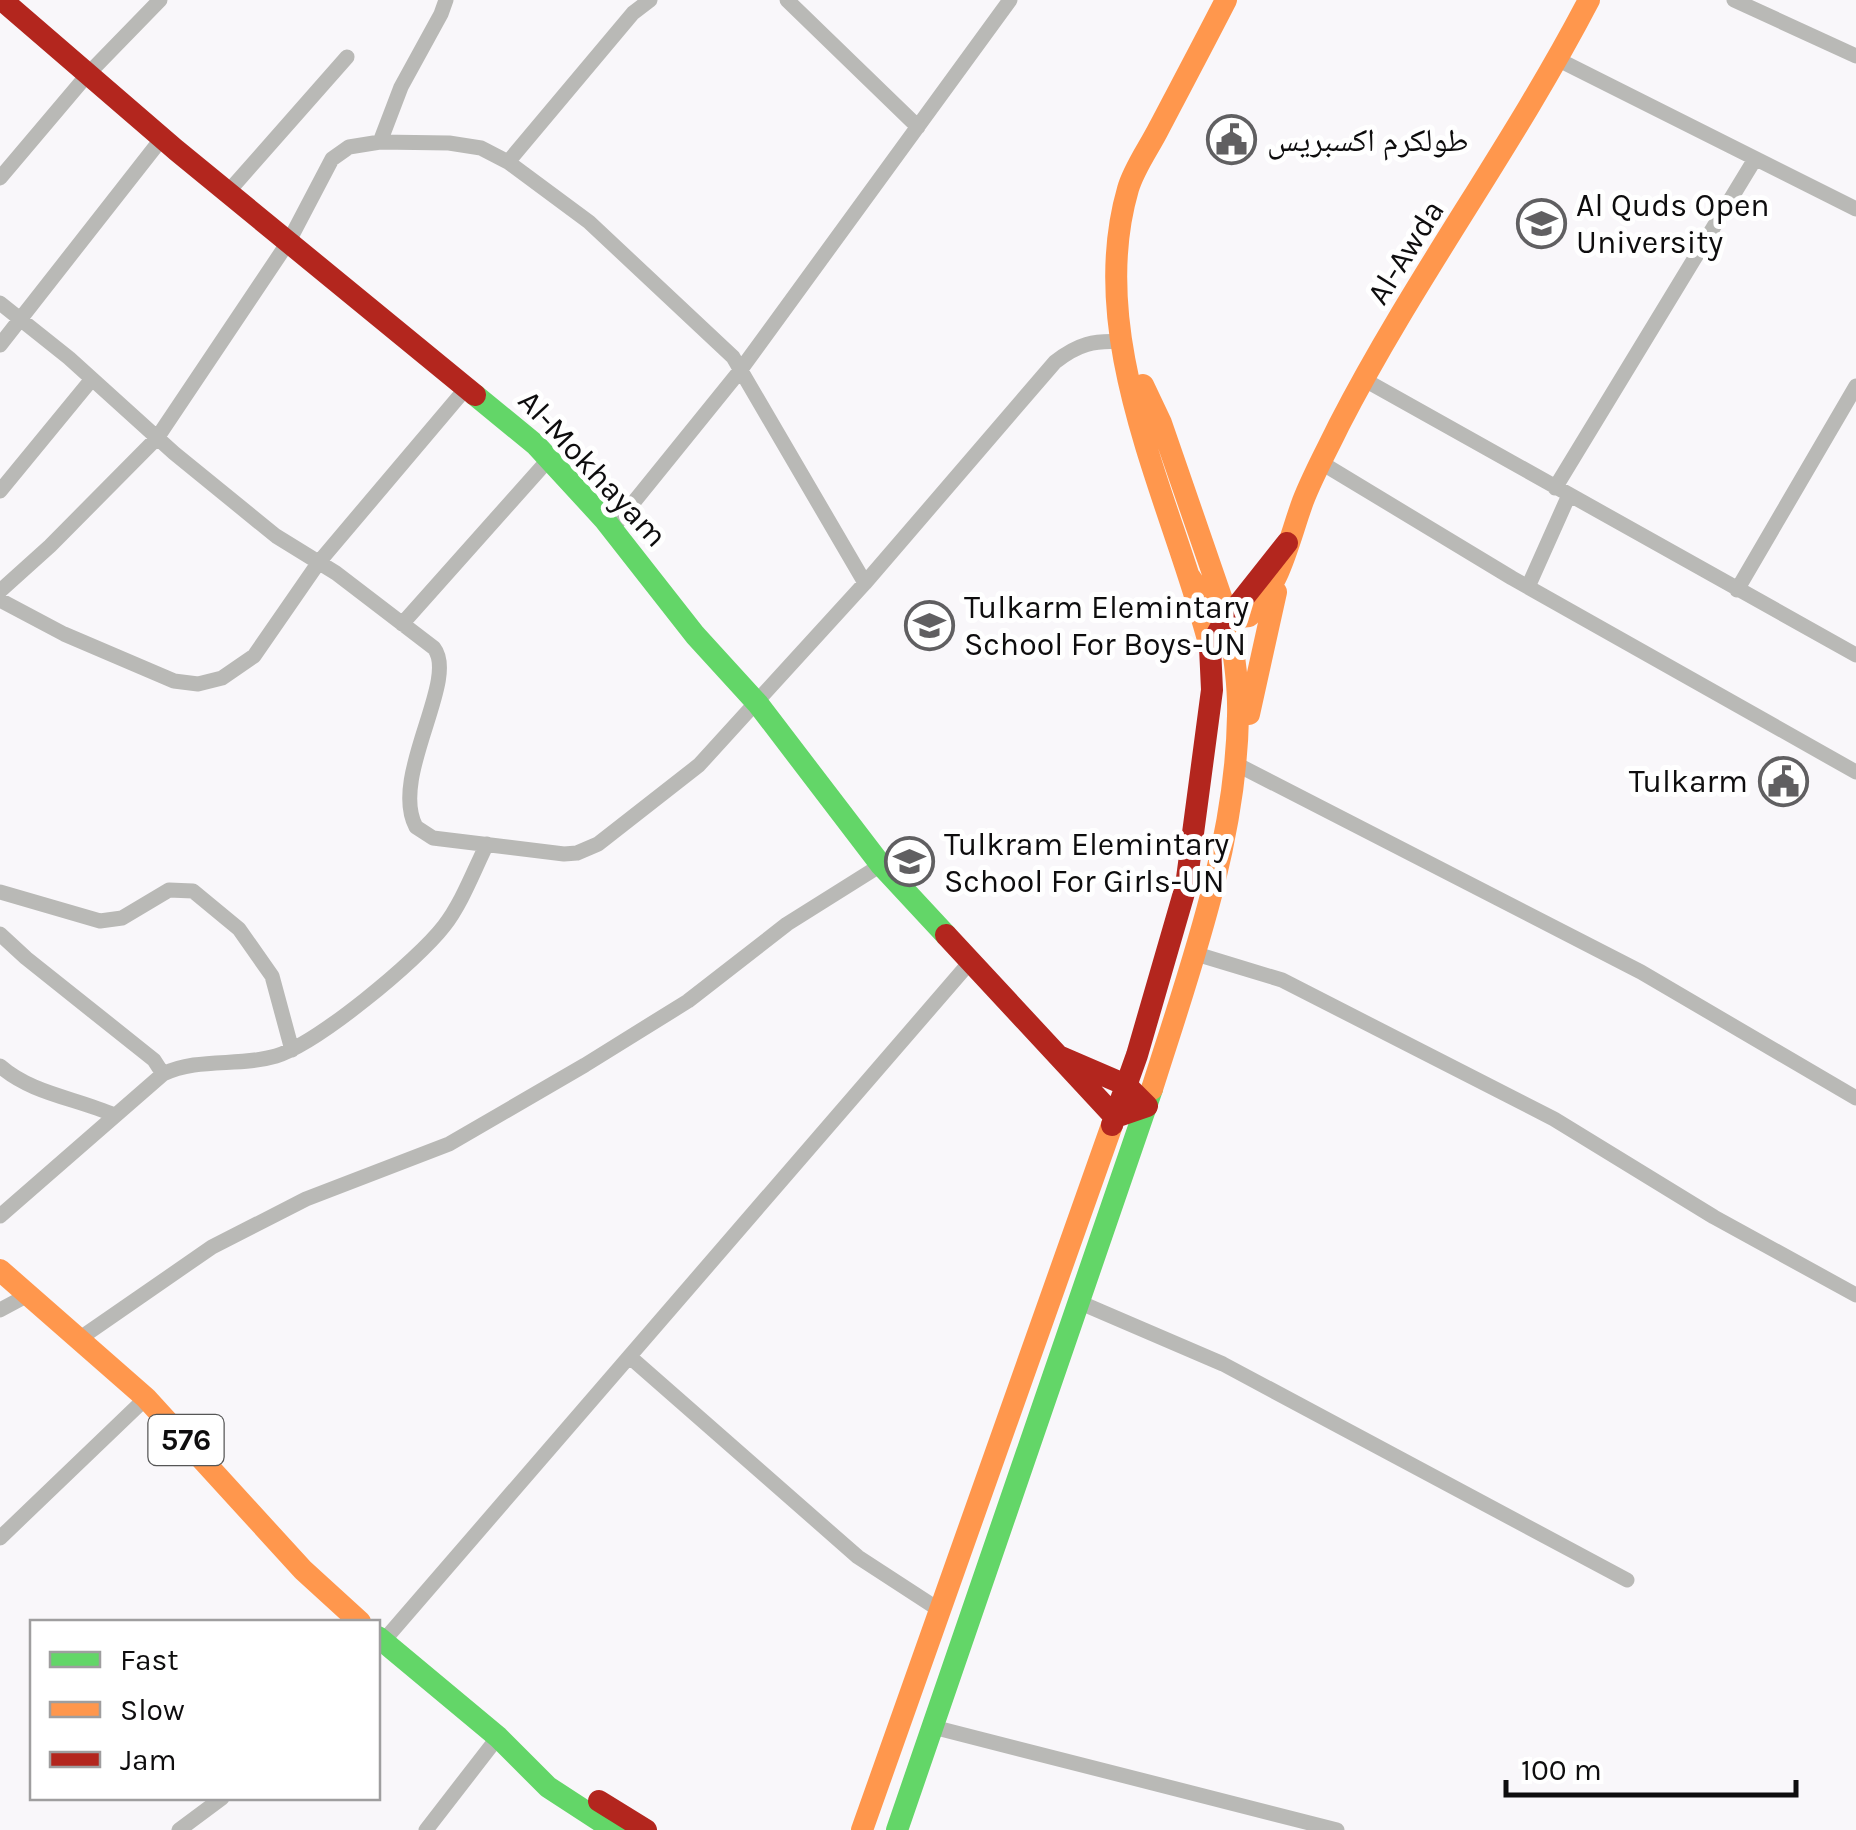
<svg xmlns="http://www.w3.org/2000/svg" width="1856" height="1830" font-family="Karla,'Noto Naskh Arabic',sans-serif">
	<rect width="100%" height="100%" fill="#f9f7fa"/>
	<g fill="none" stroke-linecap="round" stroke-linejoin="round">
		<path stroke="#b9b9b6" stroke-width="15" d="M787 0 918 127
			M1734 0 1856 56
			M1559 60 1856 209
			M380 142 401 87 441 14 446 0
			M508 162 633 13 650 0
			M0 178 88 74 160 0
			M228 192 347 57
			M0 303 69 358 174 453 276 536 336 573 434 648C459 680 389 777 416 827L433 838 564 854 577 853 598 844 699 765 865 583 1055 362C1078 344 1094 340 1122 342
			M0 345 163 137
			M1363 379 1856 655
			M1320 462 1512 578 1856 772
			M1555 488 1755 159
			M0 491 92 379
			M612 529 739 372 1010 0
			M1528 587 1569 495
			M1737 590 1856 386
			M0 591 50 546 157 438 289 241 332 159 349 147 380 142 449 143 481 148 508 162 589 222 733 357 865 583
			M0 600 64 634 174 681 198 684 222 678 254 656 319 562 467 387
			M402 624 549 459
			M1238 765 1641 972 1856 1098
			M0 892 100 921 122 918 169 890 193 891 239 929 272 976 292 1050
			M0 934 26 958 154 1060 163 1074
			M1193 953 1282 980 1554 1119 1714 1217 1856 1295
			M0 1066C32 1094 76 1098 114 1115
			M0 1216 163 1074C198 1057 239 1067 276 1056 318 1043 417 961 444 926 462 903 474 870 487 844
			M1081 1303 1223 1364 1627 1580
			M0 1310 28 1295
			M79 1339 212 1247 306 1199 449 1144 585 1065 688 1001 787 924 881 865
			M630 1357 858 1557 941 1611
			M0 1538 146 1398
			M380 1645 971 961
			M933 1727 1337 1830
			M179 1830 222 1798
			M426 1830 498 1737"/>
		<path stroke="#63d668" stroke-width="22" d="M475 395 536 445 604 519 695 635 758 704 881 865 946 935
			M378 1637 498 1737 548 1787 614 1830
			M897 1830 1152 1089"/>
		<path stroke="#ff974d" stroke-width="22" d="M1143 385 1161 423 1228 617
			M1189 576C1205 600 1218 620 1249 616 1281 584 1288 542 1303 501 1313 475 1327 450 1339 425 1414 279 1513 146 1589 0
			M1210 647C1173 503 1084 340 1128 189 1134 168 1149 148 1159 128 1181 86 1204 43 1226 0
			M1249 714 1276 592
			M1152 1089C1190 969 1236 843 1238 716 1239 683 1233 650 1228 617
			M0 1270 146 1398 303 1570 360 1622
			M862 1830 1112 1125"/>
		<path stroke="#b3261e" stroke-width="22" d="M2 0 176 150 475 395
			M946 935 1115 1117 1147 1106 1126 1085 1061 1057
			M1112 1125 1137 1055 1186 886 1212 690 1210 647 1222 625 1287 543
			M599 1801 646 1830"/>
	</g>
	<defs>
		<symbol id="civic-ring" viewBox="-11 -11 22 22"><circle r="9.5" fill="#fff" stroke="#605f61" stroke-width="1.5"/><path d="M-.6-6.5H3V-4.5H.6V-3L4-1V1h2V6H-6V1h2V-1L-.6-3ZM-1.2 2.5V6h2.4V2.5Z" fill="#605f61"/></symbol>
		<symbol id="university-ring" viewBox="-11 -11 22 22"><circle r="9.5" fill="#fff" stroke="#605f61" stroke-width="1.5"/><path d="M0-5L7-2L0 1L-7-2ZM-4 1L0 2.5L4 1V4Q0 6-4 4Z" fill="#605f61"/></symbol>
		<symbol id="school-ring" viewBox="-11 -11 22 22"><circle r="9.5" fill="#fff" stroke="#605f61" stroke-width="1.5"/><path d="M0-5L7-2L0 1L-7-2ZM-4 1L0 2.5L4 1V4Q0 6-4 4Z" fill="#605f61"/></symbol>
	</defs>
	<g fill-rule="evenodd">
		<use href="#civic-ring" x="1204" y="112" width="55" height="55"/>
		<use href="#university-ring" x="1514" y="196" width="55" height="55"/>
		<use href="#school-ring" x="902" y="598" width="55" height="55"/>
		<use href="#civic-ring" x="1756" y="754" width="55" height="55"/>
		<use href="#school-ring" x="882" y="834" width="55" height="55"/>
	</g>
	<g text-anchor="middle" stroke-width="10" stroke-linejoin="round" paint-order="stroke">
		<rect fill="#fff" stroke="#565656" stroke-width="2.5" x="148.5" y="1415" width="75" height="50" rx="8"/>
		<g font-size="30" font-weight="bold" fill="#0e0d0e">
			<text x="186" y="1450">576</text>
		</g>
		<g font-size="32" fill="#0e0d0e" stroke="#fff" text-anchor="start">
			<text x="1267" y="151">طولكرم اكسبريس</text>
			<text x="1576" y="216">Al Quds Open<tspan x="1576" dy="37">University</tspan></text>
			<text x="964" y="618">Tulkarm Elemintary<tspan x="964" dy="37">School For Boys-UN</tspan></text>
			<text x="1748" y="792" text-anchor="end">Tulkarm</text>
			<text x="944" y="855">Tulkram Elemintary<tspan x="944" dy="37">School For Girls-UN</tspan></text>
		</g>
		<g font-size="32" fill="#0e0d0e" stroke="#fff">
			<text transform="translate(1405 252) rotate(-58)" y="11">Al-Awda</text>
			<text transform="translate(593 468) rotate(47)" y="11">Al-Mokhayam</text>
		</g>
	</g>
	<rect x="30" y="1620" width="350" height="180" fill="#ffffff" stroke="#9f9e9f" stroke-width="2.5"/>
	<rect x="50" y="1652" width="50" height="15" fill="#63d668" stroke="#9f9e9f" stroke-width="2.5"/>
	<text x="120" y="1670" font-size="30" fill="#0e0d0e">Fast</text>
	<rect x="50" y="1702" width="50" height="15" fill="#ff974d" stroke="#9f9e9f" stroke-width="2.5"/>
	<text x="120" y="1720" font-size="30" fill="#0e0d0e">Slow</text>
	<rect x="50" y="1752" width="50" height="15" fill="#b3261e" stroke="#9f9e9f" stroke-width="2.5"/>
	<text x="120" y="1770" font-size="30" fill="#0e0d0e">Jam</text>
	<path d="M1506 1780v15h290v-15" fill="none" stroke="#0e0d0e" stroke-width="5"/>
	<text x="1521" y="1780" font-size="30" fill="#0e0d0e" stroke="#ffffff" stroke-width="8" paint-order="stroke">100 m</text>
</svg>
